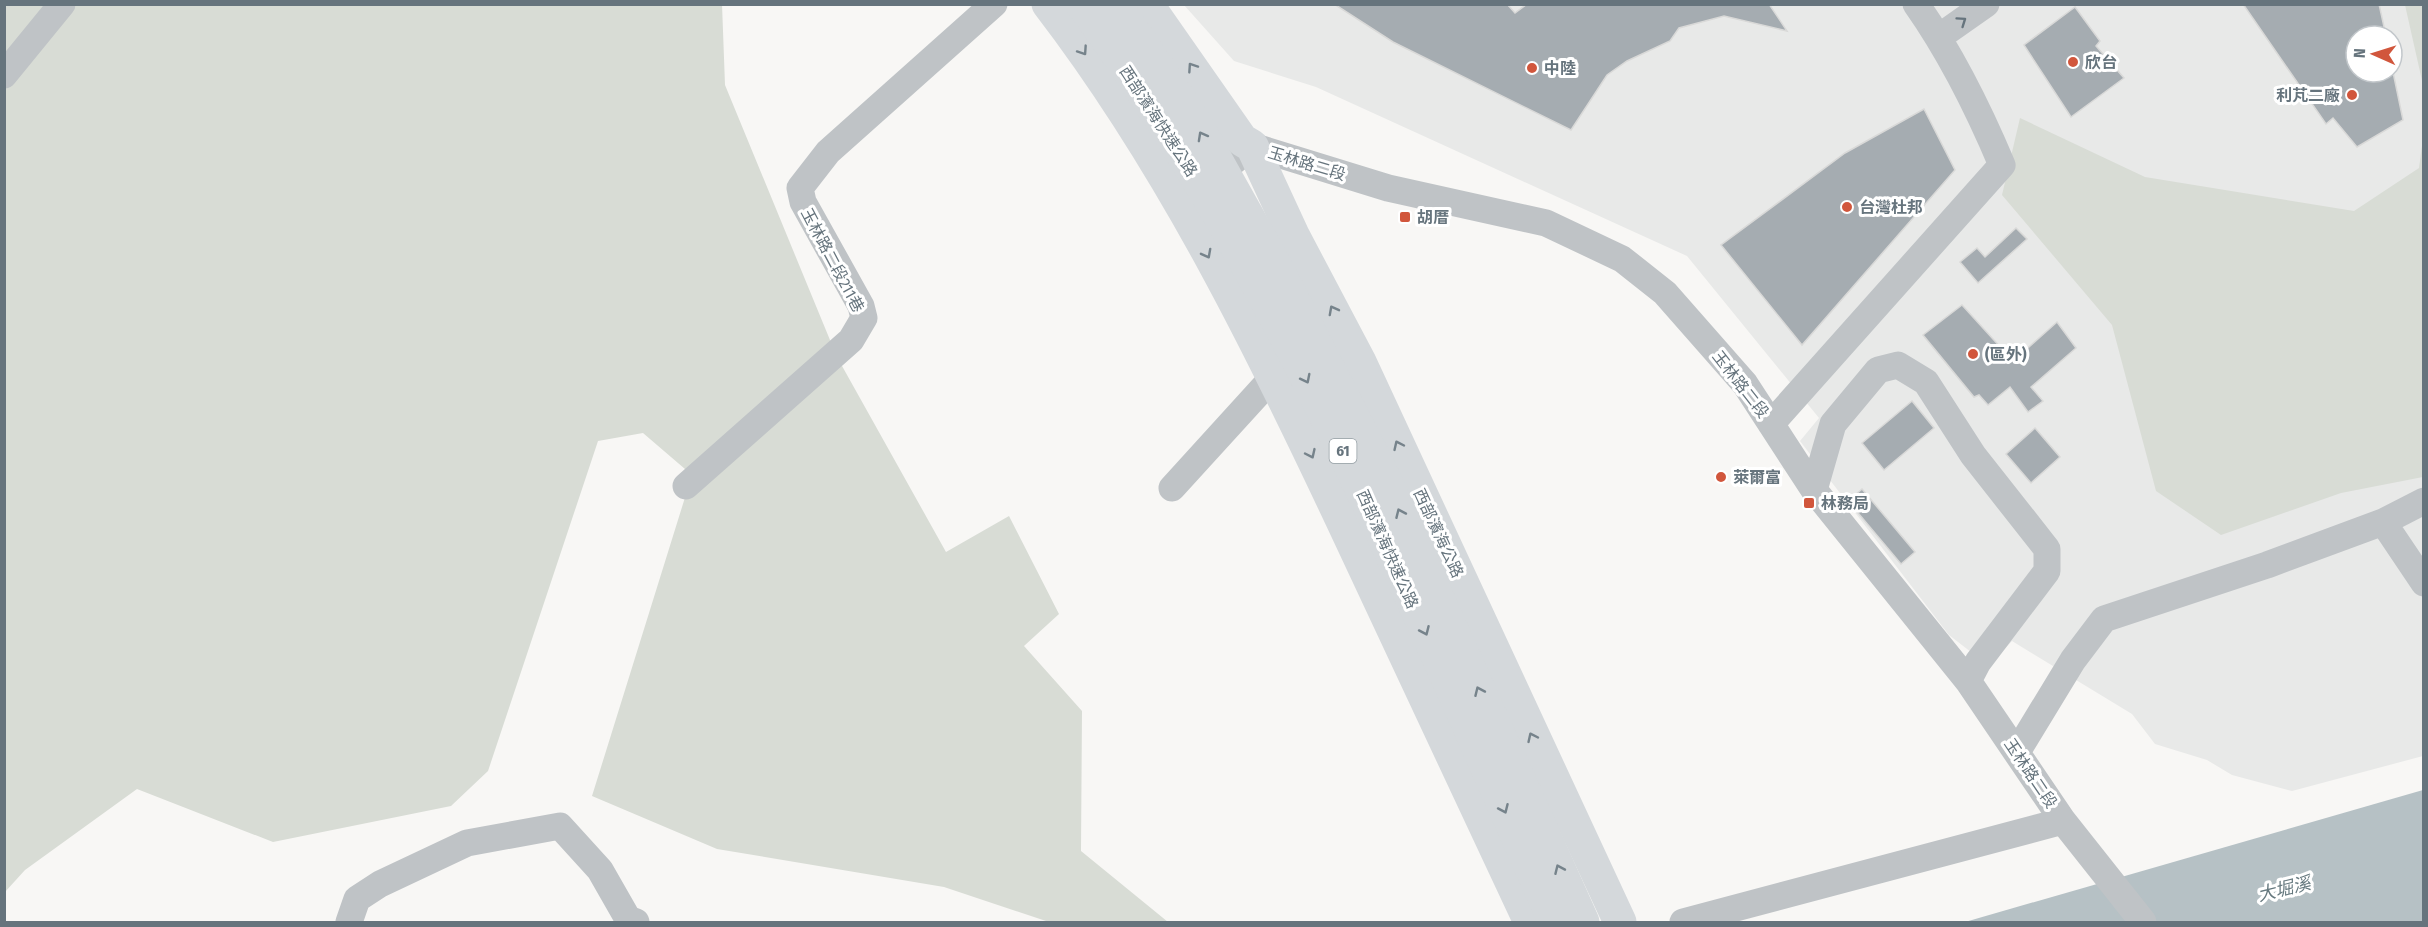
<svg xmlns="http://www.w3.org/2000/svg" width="2428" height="927" font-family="'Fira Sans Condensed','Noto Sans TC',sans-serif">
	<rect width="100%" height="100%" fill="#f8f7f5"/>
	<path fill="#e8e9e8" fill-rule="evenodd" d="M1184 5H2423V756L2292 791 2232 775 2207 760 2155 744 2132 714 2012 641 1989 666 1949 635 1800 441 1819 418 1687 256 1316 87 1234 61ZM2356 36H2392V72H2356Z"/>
	<path fill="#d8dcd5" d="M722 4 725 85 837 357 946 552 1009 516 1059 614 1024 646 1082 711 1081 851 1168 922H1049L944 887 717 849 592 796 692 475 643 433 598 441 488 771 451 806 273 842 137 789 25 870 5 892V5Z
		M2405 5H2423V85Z
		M2020 118 2145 177 2354 211 2419 168 2423 138V477L2341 493 2221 535 2156 491 2112 325 2002 195Z"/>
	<path fill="#b6c1c5" d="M2423 790V922H1965Z"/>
	<path fill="#a5acb1" stroke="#d9d9d8" stroke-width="1.5" d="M1334 4H1507L1515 13 1527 4H1769L1787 31 1724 16 1679 28 1670 41 1627 61 1607 75 1571 130 1393 42Z
		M2243 4H2379L2386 36H2356V72H2393L2403 120 2357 147 2333 118 2326 124Z
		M2075 7 2100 41 2096 46 2124 78 2071 117 2024 45Z
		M1924 109 1955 170 1802 345 1721 245 1845 153Z
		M2016 228 2027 239 1978 283 1960 262 1977 248 1985 257Z
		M1962 305 2013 361 2057 322 2076 348 2031 387 2043 401 2028 412 2010 387 1988 405 1979 395 1974 397 1923 335Z
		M1912 401 1934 428 1884 470 1862 443Z
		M2035 428 2060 457 2031 483 2006 454Z
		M1862 489 1915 552 1901 564 1848 501Z"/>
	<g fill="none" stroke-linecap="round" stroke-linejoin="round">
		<path stroke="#bfc3c6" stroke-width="27" d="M1939 37 1986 4
			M4 75 62 4
			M1207 183 1252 146 1388 188 1546 223 1622 259 1665 293 1745 384 1814 490 1968 681 2063 821 2143 922
			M1771 424 2002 165C1978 108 1952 55 1916 4
			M686 486 851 340 864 318 861 306 803 202 800 188 828 152 994 4
			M1172 488 1273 377
			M1814 490 1833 424 1878 370 1898 365 1926 382 1973 455 2047 549V571L1978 662 1968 681
			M2424 501 2383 522 2424 583
			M2017 752 2073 660 2104 619 2267 565 2383 522
			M349 922 357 899 380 884 467 843 560 826 600 870 628 919 636 922
			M1683 922 2063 821"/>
		<path stroke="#d4d8db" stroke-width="33" d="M1048 4C1174 168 1266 358 1353 544 1412 670 1471 796 1530 922
			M1147 4 1242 140 1252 146 1293 235 1360 362 1620 922"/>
		<path stroke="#d4d8db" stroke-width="33" d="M1082 4C1286 283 1415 609 1555 922
			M1115 4 1195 122 1278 270 1381 471 1583 922"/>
	</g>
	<defs><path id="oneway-chevron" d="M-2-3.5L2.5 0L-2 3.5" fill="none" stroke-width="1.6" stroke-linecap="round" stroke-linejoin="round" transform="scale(1.5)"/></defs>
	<use stroke="#66747d" href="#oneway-chevron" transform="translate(1962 21) rotate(-35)"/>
	<g stroke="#76838b">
		<use href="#oneway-chevron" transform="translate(1083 51) rotate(56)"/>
		<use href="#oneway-chevron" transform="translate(1192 67) rotate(-124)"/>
		<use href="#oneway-chevron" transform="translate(1202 136) rotate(-119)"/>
		<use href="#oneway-chevron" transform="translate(1207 254) rotate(62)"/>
		<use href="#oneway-chevron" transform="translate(1333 310) rotate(-118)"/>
		<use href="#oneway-chevron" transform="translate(1306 379) rotate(63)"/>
		<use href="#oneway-chevron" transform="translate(1398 445) rotate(-115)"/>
		<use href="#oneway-chevron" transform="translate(1311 454) rotate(65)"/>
		<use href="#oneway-chevron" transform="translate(1400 513) rotate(-114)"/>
		<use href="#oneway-chevron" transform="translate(1425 631) rotate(66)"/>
		<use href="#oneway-chevron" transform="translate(1479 691) rotate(-114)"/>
		<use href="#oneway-chevron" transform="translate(1532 737) rotate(-115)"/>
		<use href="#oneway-chevron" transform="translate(1504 809) rotate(66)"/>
		<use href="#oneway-chevron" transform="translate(1559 869) rotate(-114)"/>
	</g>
	<g fill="#d1563c" stroke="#fff" stroke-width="2">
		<circle cx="2073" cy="62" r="6"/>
		<circle cx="1532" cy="68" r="6"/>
		<circle cx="2352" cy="95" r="6"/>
		<circle cx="1847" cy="207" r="6"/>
		<rect x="1399" y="211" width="12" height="12" rx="3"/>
		<circle cx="1973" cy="354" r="6"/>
		<circle cx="1721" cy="477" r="6"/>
		<rect x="1803" y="497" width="12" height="12" rx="3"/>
	</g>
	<g text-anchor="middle" stroke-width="6" stroke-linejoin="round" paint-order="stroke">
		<rect fill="#fff" stroke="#949ea4" stroke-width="1.5" x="1329.5" y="439" width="27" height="24" rx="4.5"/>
		<g font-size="15" font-weight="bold" fill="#66747d">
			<text x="1343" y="456">61</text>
		</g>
		<g font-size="16" font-weight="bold" fill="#66747d" stroke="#fff" text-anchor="start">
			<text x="2085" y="68">欣台</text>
			<text x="1544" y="74">中陸</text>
			<text x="2340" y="101" text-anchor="end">利芃二廠</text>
			<text x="1859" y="213">台灣杜邦</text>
			<text x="1417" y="223">胡厝</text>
			<text x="1985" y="360">(區外)</text>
			<text x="1733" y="483">萊爾富</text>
			<text x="1821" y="509">林務局</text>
		</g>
		<g font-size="16" fill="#66747d" stroke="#fff">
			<text transform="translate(1159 121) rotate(57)" y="6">西部濱海快速公路</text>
			<text transform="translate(1307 163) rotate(17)" y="6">玉林路二段</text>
			<text transform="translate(833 260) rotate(62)" y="6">玉林路二段211巷</text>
			<text transform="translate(1741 384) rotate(52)" y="6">玉林路二段</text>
			<text transform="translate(1439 533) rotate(65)" y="6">西部濱海公路</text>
			<text transform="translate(1388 549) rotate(66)" y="6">西部濱海快速公路</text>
			<text transform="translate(2031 773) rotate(56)" y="6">玉林路二段</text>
		</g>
		<g font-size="18" font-style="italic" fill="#66797f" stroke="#fff">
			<text transform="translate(2284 889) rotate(-14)" y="6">大堀溪</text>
		</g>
	</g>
	<rect width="2428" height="927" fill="none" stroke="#66747d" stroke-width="12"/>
	<g transform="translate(2374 54) rotate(273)"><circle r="28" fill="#ffffff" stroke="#c2c7cb" stroke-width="1.5"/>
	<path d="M0-4.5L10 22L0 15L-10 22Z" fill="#d1563c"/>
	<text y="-9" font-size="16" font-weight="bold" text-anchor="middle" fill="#66747d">N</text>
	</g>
</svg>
